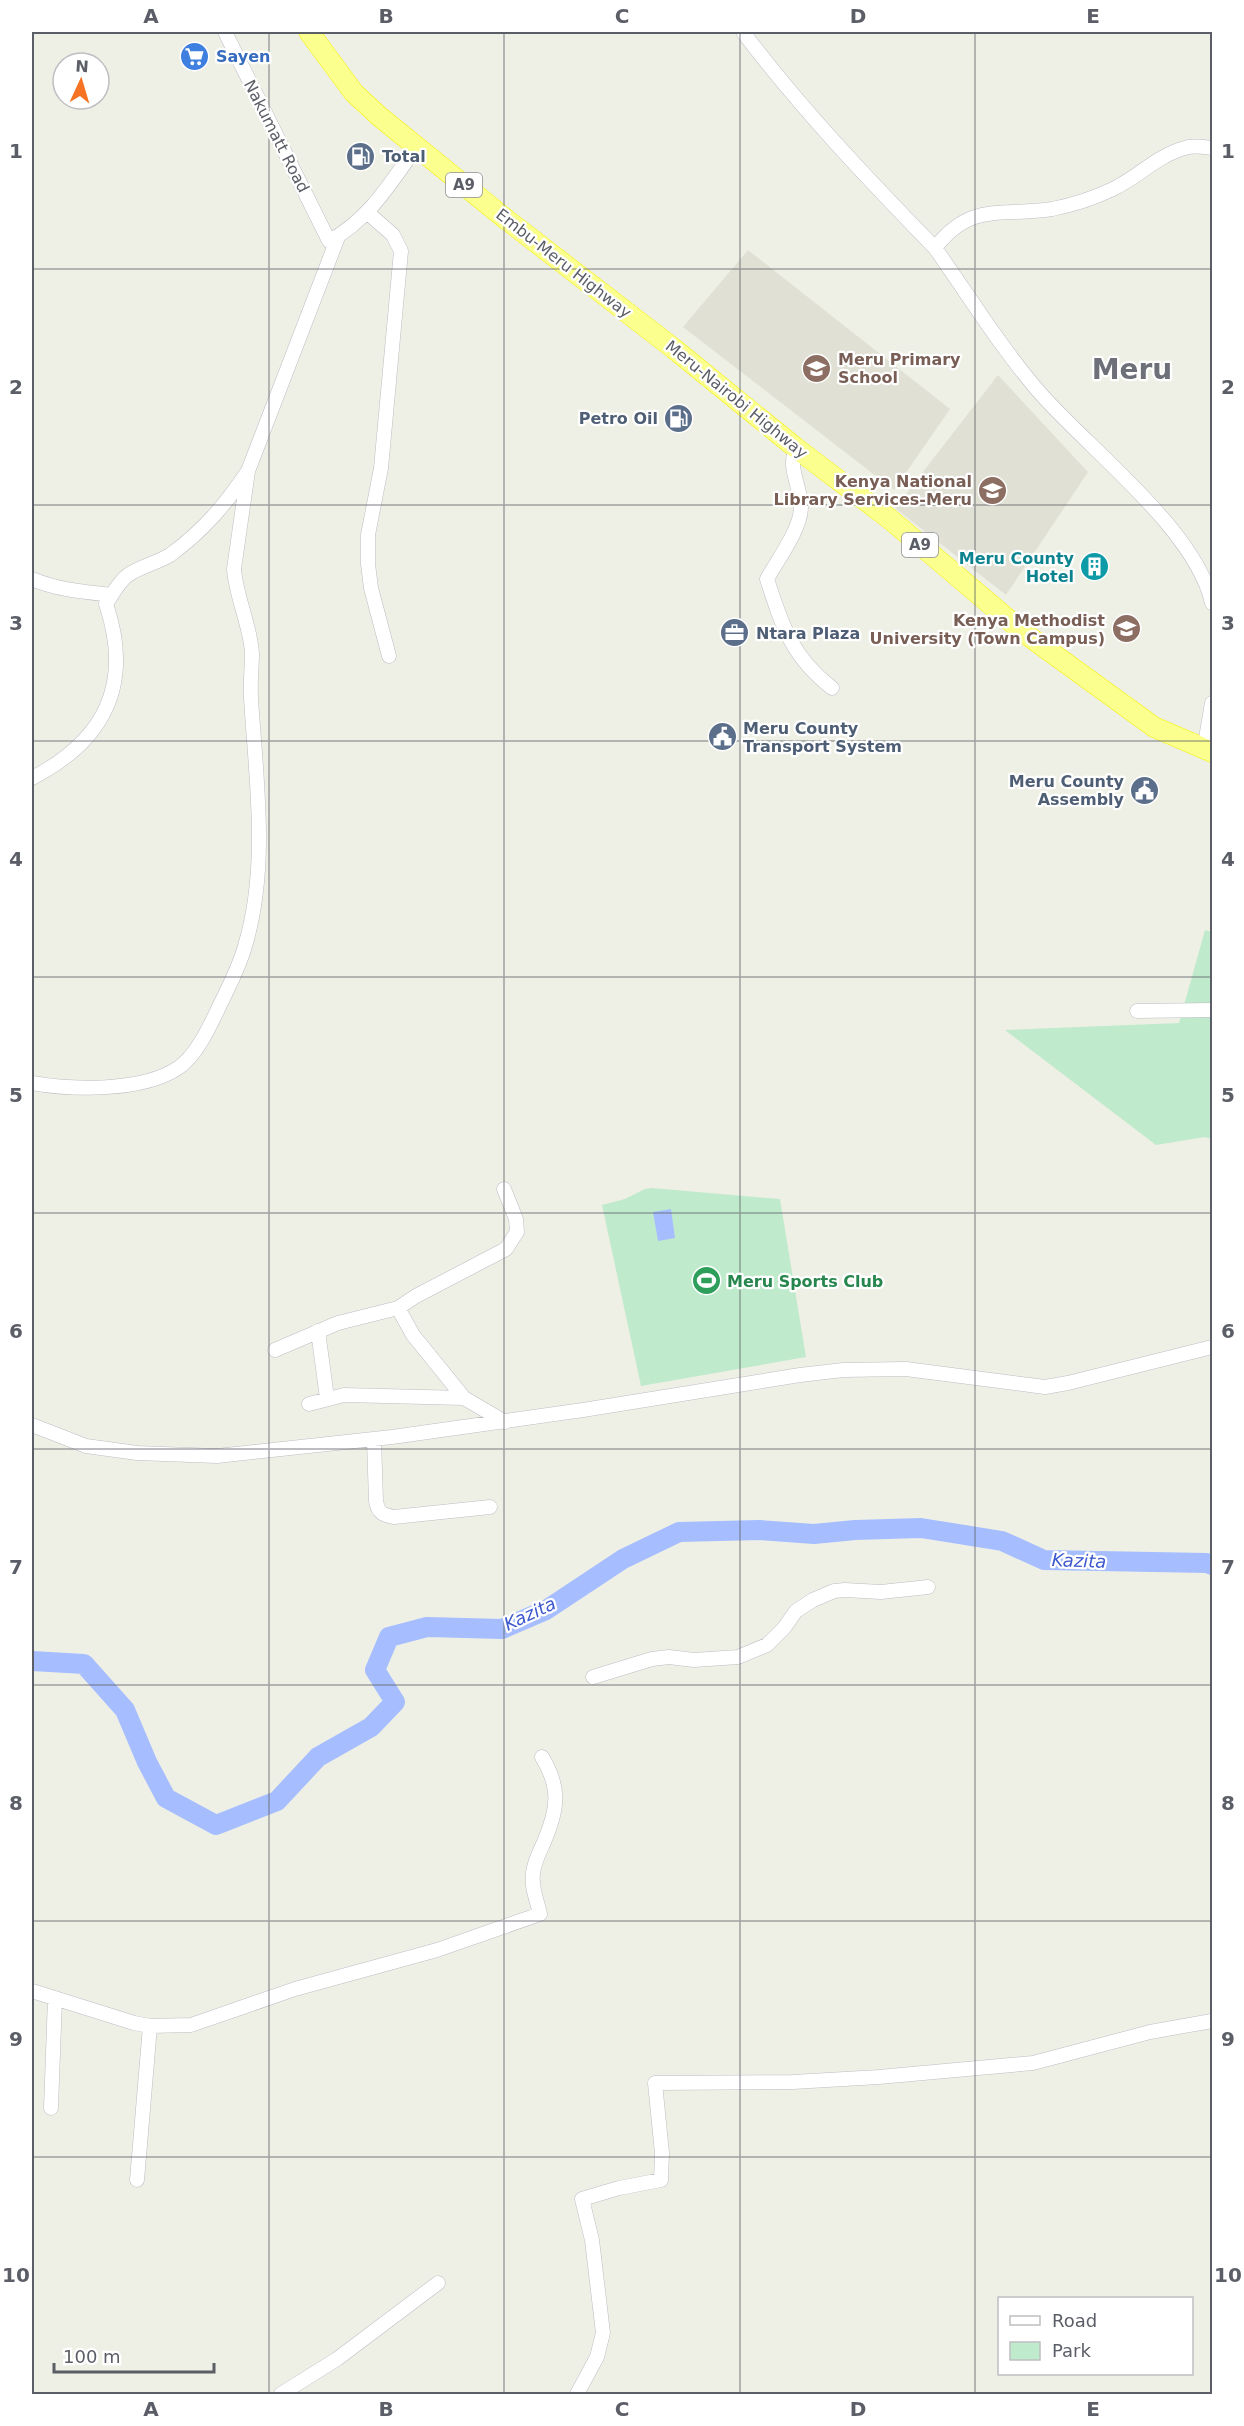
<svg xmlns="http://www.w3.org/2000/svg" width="1244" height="2426" font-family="'DejaVu Sans',sans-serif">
	<rect width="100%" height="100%" fill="#eff0e5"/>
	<path fill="#e0e0d4" d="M748 250 950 409 894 490 683 327Z
		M998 375 1088 472 1006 595 895 508Z"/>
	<path fill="#c0eacc" d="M1205 930 1212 932V1139L1205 1137 1156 1145 1005 1030 1179 1023Z
		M652 1188 780 1199 806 1357 641 1386 602 1205 625 1199 645 1189Z"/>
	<path fill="#a6beff" d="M671 1209 675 1238 658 1241 653 1212Z"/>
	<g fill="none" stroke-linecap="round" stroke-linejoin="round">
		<path stroke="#a6beff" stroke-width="20" d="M32 1661 84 1664 125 1710 147 1762 166 1798 216 1825 277 1801 318 1757 371 1727 395 1702 375 1670 389 1637 427 1627 502 1629 546 1610 623 1559 679 1532 759 1530 814 1534 855 1530 921 1528 1002 1541 1044 1560 1207 1563 1212 1565"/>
		<defs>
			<path id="minor" d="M225 32 329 241C369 220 391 182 417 146
				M743 32C801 109 868 179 935 248
				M1212 148C1204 147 1193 145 1185 148 1158 155 1138 177 1113 189 1094 198 1073 205 1052 209 1001 217 971 201 935 248 969 296 1001 348 1040 393 1090 450 1196 530 1212 603
				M368 213 393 235 401 251 381 468 368 535V564L371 588 389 656
				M796 448C787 469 801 486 801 507 801 529 778 559 767 579 782 626 792 657 832 688
				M32 579C58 590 84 592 112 595
				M1204 750 1212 703
				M32 778C105 740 133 684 106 604 112 595 119 581 128 575 141 566 157 563 170 555 204 530 225 505 248 471L338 237
				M1137 1011 1212 1010
				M32 1083C72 1090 142 1092 178 1068 196 1056 209 1028 218 1009 228 988 239 968 245 946 269 866 256 780 251 698 250 683 252 668 252 653 250 624 236 597 234 569L248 471
				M398 1308 416 1296 506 1249 517 1232 516 1219 504 1189
				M318 1331 327 1398
				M275 1350 338 1323 398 1308 413 1335 464 1398 505 1422
				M309 1404 344 1395 464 1398
				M32 1425 86 1446 137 1453 217 1456 392 1437 583 1410 800 1375 843 1370 906 1369 1045 1387 1068 1383 1212 1347
				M374 1440 376 1501C378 1513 383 1515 394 1517L490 1507
				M593 1677 652 1659 669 1657 694 1660 738 1657 767 1645 784 1628 796 1611 813 1600 834 1591 845 1590 881 1592 928 1587
				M32 1991 134 2023 150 2026 191 2025 295 1989 437 1950 540 1914C537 1900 531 1888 533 1873 534 1862 540 1851 544 1842 558 1809 561 1788 542 1757
				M51 2108 55 1998
				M137 2180 150 2026
				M281 2394 337 2359 438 2283
				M577 2394 597 2357 603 2333 592 2240 582 2199 619 2188 661 2180 662 2153 655 2083 793 2082 879 2077 1033 2063 1150 2032 1212 2021"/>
			<path id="highway" d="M309 32 354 93 380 117 507 220 673 348 796 448 891 520 1023 632 1154 727 1212 752"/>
		</defs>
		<use href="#minor" stroke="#bcbdc5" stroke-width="15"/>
		<use href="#highway" stroke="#f5f100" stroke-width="21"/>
		<use href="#minor" stroke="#fff" stroke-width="14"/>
		<use href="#highway" stroke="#faff8d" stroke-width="20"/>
	</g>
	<path fill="none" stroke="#5c5e67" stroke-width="1.5" stroke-opacity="0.55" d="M269 32V2394M504 32V2394M740 32V2394M975 32V2394M32 269H1212M32 505H1212M32 741H1212M32 977H1212M32 1213H1212M32 1449H1212M32 1685H1212M32 1921H1212M32 2157H1212"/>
	<defs>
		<symbol id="supermarket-disc" viewBox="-11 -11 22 22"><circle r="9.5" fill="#3f7fe0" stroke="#fff"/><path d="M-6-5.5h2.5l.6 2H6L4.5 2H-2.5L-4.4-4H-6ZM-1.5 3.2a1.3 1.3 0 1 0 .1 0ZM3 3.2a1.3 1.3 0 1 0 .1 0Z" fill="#fff"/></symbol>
		<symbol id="fuel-disc" viewBox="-11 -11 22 22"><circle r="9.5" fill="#5c6f8a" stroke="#fff"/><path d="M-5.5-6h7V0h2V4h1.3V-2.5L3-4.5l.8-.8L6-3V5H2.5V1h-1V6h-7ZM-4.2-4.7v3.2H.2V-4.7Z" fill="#fff"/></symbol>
		<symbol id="school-disc" viewBox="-11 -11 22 22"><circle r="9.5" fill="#8d6e63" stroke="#fff"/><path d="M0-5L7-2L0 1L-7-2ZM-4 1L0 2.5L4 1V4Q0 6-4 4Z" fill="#fff"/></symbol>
		<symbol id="university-disc" viewBox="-11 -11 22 22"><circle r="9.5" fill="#8d6e63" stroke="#fff"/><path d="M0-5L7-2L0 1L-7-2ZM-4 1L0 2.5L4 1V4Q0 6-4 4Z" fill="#fff"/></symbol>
		<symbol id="building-disc" viewBox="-11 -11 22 22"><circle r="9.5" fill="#0f9aa8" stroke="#fff"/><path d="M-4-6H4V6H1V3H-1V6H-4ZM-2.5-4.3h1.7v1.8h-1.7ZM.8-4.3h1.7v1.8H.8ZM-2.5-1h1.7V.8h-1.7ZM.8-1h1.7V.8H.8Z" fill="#fff"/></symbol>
		<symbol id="office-disc" viewBox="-11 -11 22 22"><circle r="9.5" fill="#5c6f8a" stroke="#fff"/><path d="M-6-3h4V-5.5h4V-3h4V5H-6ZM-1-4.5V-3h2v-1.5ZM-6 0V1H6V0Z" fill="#fff"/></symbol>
		<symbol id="civic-disc" viewBox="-11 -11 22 22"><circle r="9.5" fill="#5c6f8a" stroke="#fff"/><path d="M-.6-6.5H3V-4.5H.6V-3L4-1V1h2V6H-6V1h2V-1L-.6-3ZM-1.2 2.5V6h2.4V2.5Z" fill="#fff"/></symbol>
		<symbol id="stadium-disc" viewBox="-11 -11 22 22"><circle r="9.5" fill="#2e9e5b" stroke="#fff"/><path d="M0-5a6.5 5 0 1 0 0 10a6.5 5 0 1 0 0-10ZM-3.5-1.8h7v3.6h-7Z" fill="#fff"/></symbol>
	</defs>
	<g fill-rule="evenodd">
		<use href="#supermarket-disc" x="178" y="40" width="33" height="33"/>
		<use href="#fuel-disc" x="344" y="140" width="33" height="33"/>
		<use href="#school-disc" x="800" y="352" width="33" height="33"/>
		<use href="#fuel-disc" x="662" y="402" width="33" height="33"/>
		<use href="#university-disc" x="976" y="474" width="33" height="33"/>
		<use href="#building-disc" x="1078" y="550" width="33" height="33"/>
		<use href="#university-disc" x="1110" y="612" width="33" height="33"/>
		<use href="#office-disc" x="718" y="616" width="33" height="33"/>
		<use href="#civic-disc" x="706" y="720" width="33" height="33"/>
		<use href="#civic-disc" x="1128" y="774" width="33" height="33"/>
		<use href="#stadium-disc" x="690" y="1264" width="33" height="33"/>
	</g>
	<g text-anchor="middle" stroke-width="4.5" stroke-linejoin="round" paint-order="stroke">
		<g fill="#fff" stroke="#8d8e95" stroke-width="1.5">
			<rect x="446" y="173" width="36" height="24" rx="4.5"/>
			<rect x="902" y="533" width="36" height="24" rx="4.5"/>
		</g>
		<g font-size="15" font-weight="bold" fill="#5c5e67">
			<text x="464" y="190">A9</text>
			<text x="920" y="550">A9</text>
		</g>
		<g font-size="16" font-weight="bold" fill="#366cbe" stroke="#fff" text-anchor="start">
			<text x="216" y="62">Sayen</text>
		</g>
		<g font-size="16" fill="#5c5e67" stroke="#fff">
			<text transform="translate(277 136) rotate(63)" y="6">Nakumatt Road</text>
			<text transform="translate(564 263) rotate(38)" y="6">Embu-Meru Highway</text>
			<text transform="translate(737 399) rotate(39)" y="6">Meru-Nairobi Highway</text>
		</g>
		<g font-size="16" font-weight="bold" fill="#4e5e75" stroke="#fff" text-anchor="start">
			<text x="382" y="162">Total</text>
			<text x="658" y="424" text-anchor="end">Petro Oil</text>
			<text x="756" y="639">Ntara Plaza</text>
			<text x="743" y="734">Meru County<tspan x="743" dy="18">Transport System</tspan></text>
			<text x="1124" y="787" text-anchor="end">Meru County<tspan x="1124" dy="18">Assembly</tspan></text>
		</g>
		<g font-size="16" font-weight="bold" fill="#785e54" stroke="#fff" text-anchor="end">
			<text x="838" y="365" text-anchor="start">Meru Primary<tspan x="838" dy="18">School</tspan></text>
			<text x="972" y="487">Kenya National<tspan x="972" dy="18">Library Services-Meru</tspan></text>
			<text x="1105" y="626">Kenya Methodist<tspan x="1105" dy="18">University (Town Campus)</tspan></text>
		</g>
		<g font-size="16" font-weight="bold" fill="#0d838f" stroke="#fff" text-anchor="end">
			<text x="1074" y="564">Meru County<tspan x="1074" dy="18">Hotel</tspan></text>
		</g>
		<g font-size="16" font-weight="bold" fill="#27864d" stroke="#fff" text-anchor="start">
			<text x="727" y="1287">Meru Sports Club</text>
		</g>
		<g font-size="18" font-style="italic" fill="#3e59cd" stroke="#fff">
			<text transform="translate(1079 1561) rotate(2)" y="6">Kazita</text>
			<text transform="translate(530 1614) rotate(-25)" y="6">Kazita</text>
		</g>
		<g font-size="28" font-weight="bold" fill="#6d7079" stroke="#fff">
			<text x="1132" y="379">Meru</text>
		</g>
	</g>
	<rect width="1244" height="2426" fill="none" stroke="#ffffff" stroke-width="66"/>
	<rect x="998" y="2297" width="195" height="78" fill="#ffffff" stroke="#bebfc2" stroke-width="1.5"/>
	<rect x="1010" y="2316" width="30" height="9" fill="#ffffff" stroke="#bebfc2" stroke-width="1.5"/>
	<text x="1052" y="2327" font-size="18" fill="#5c5e67">Road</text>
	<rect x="1010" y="2342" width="30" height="18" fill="#c0eacc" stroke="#bebfc2" stroke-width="1.5"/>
	<text x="1052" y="2357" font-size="18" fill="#5c5e67">Park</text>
	<g transform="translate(81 81) rotate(4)"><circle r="28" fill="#ffffff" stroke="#bebfc2" stroke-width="1.5"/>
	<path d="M0-4.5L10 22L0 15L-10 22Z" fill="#f77324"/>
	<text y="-9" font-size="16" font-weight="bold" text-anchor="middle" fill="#5c5e67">N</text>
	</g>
	<path d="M54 2363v9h160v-9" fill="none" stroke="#5c5e67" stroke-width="3"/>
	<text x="63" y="2363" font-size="18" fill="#5c5e67" stroke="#ffffff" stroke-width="4.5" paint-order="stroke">100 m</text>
	<rect x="33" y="33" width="1178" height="2360" fill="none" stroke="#5c5e67" stroke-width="2"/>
	<g font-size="20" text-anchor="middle" font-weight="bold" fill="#5c5e67">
		<text x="151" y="23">A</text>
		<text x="386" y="23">B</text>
		<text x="622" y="23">C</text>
		<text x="858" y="23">D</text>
		<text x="1093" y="23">E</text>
		<text x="16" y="158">1</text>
		<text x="1228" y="158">1</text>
		<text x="16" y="394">2</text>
		<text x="1228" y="394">2</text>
		<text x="16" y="630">3</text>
		<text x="1228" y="630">3</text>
		<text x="16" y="866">4</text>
		<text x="1228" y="866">4</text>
		<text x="16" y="1102">5</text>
		<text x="1228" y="1102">5</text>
		<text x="16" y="1338">6</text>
		<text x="1228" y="1338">6</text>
		<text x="16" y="1574">7</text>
		<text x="1228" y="1574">7</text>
		<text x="16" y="1810">8</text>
		<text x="1228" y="1810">8</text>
		<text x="16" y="2046">9</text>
		<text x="1228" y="2046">9</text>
		<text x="16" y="2282">10</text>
		<text x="1228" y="2282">10</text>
		<text x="151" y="2416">A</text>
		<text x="386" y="2416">B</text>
		<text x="622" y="2416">C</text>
		<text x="858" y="2416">D</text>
		<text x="1093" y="2416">E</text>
	</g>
</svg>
